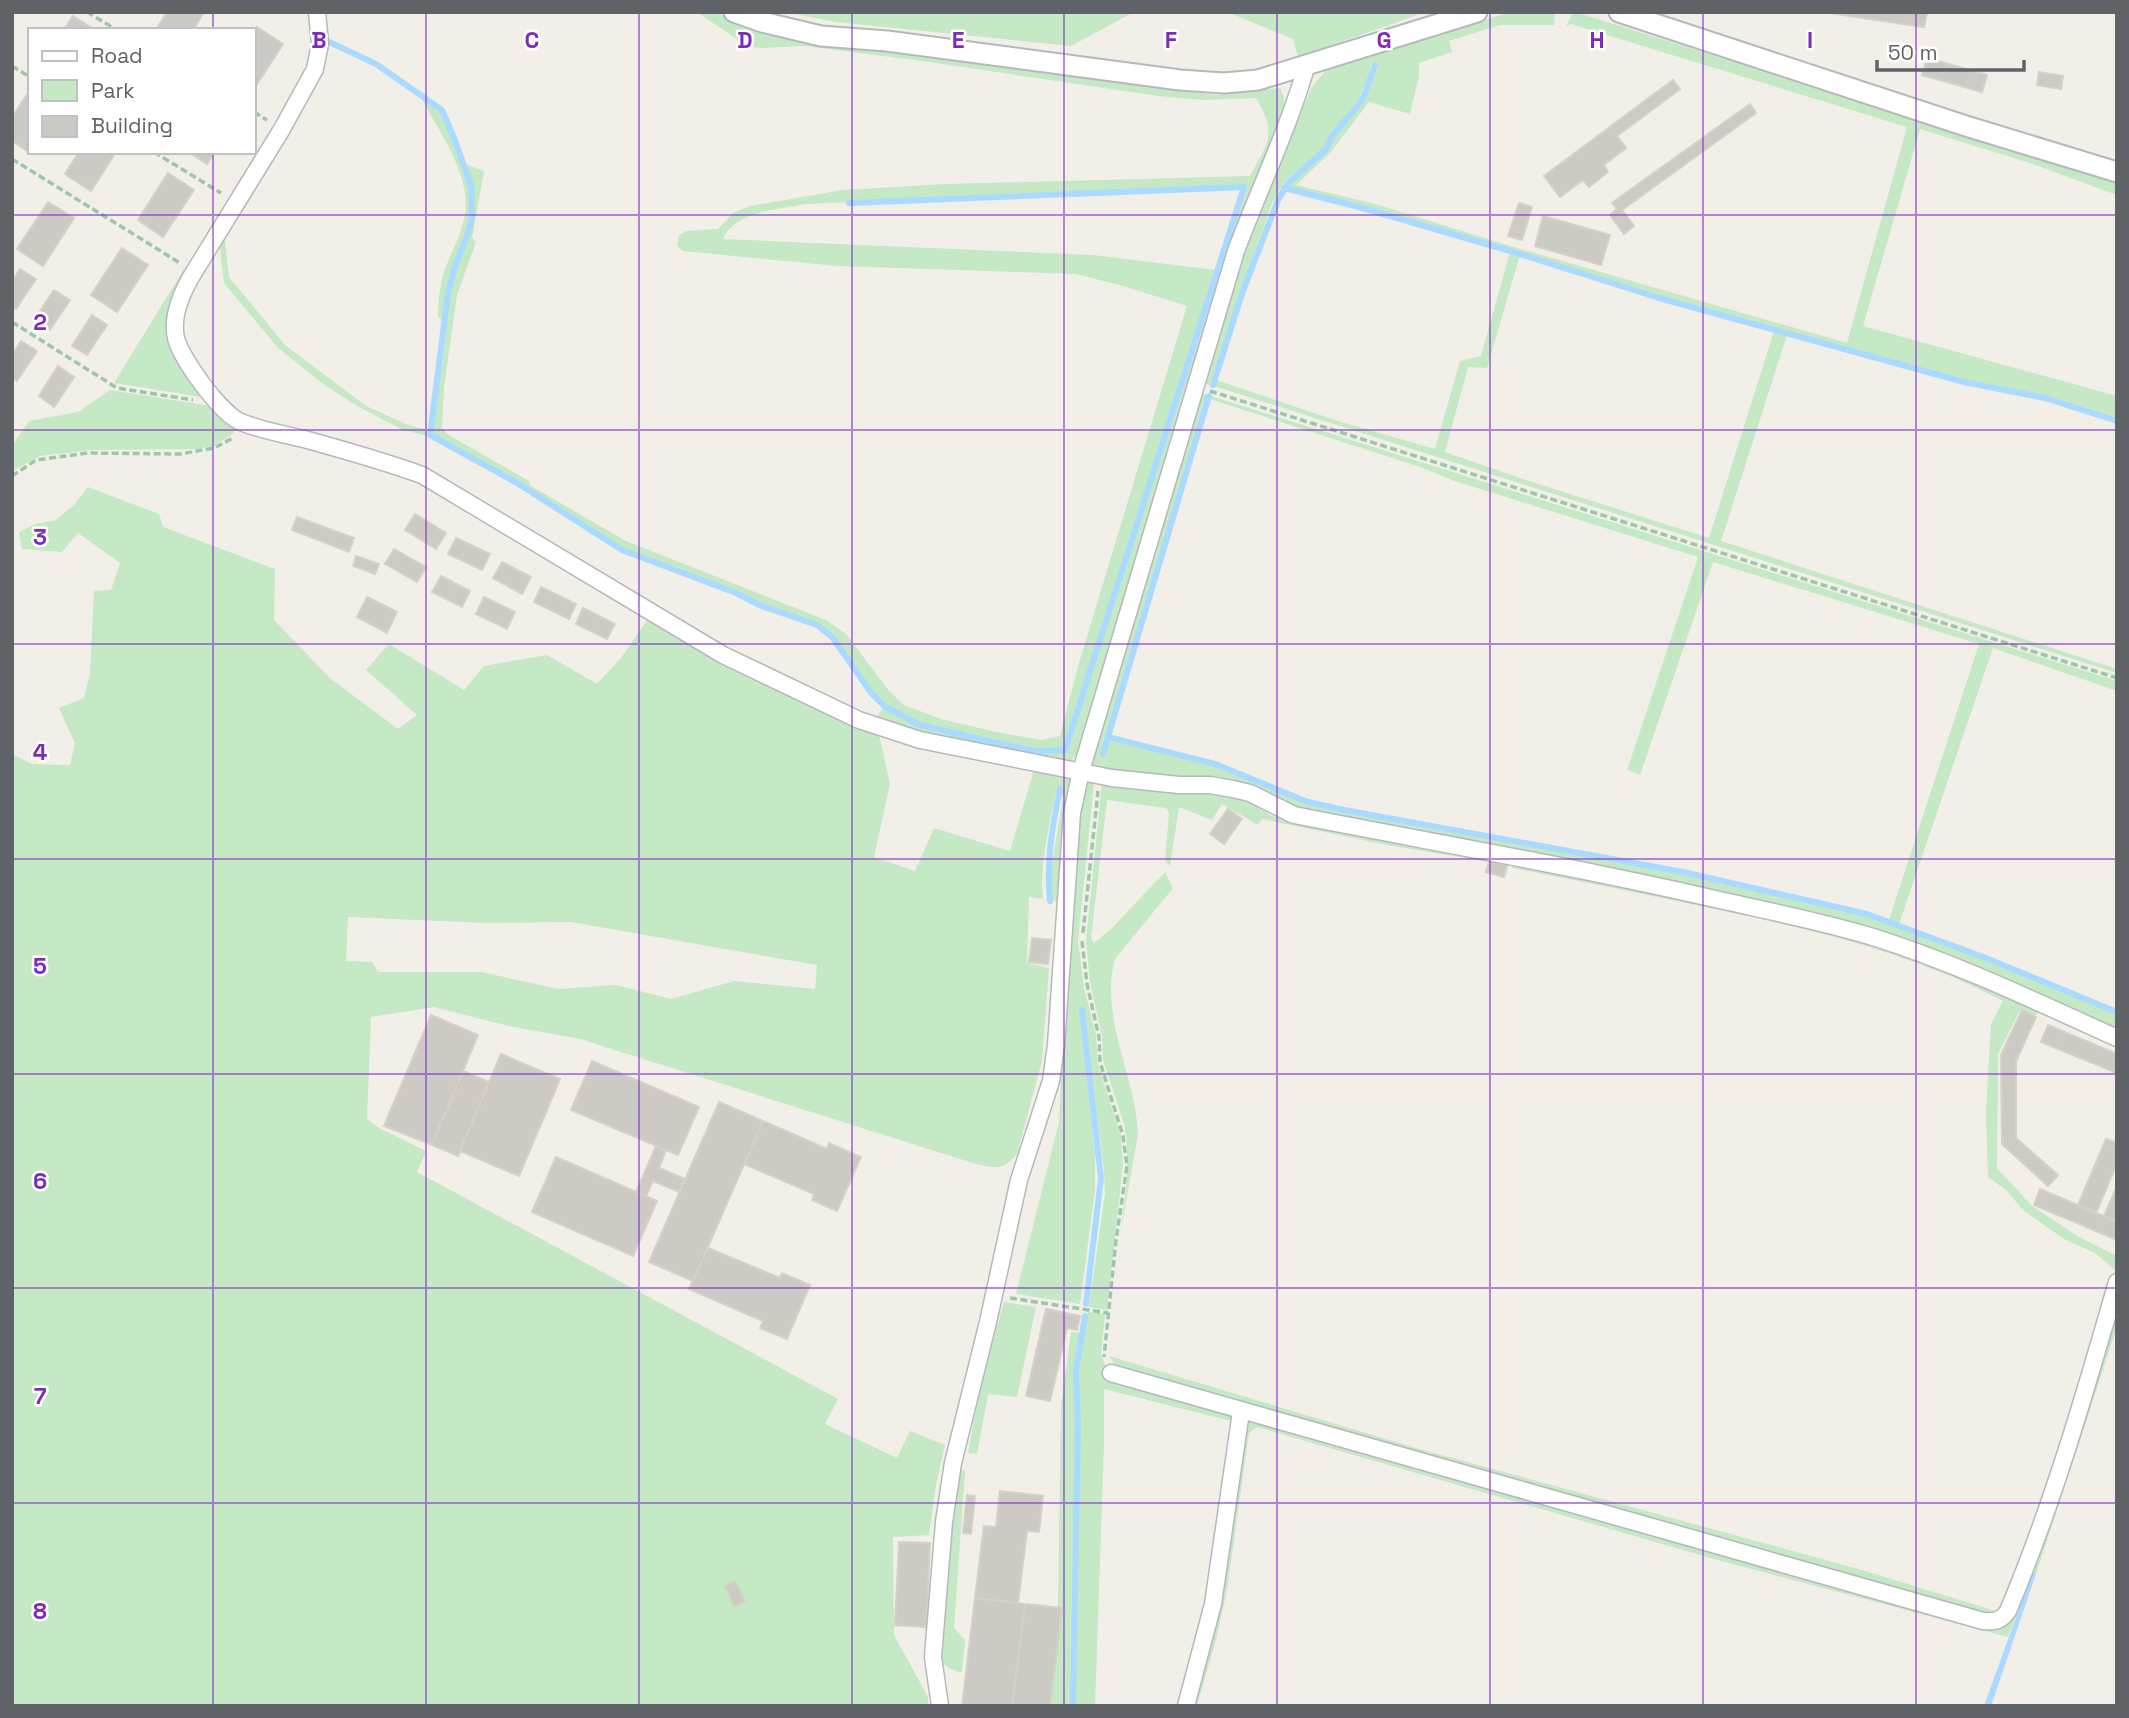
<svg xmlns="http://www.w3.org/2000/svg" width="2129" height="1718" font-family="'Space Grotesk',sans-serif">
	<rect width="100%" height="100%" fill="#f1efe8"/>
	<path fill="#c5e8c5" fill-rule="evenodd" d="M697 12H716L747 27 798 40 926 54 1160 88 1217 95 1280 88 1284 97V117L1205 330 1078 752 1068 765 925 737 879 723 746 662 877 718 883 707 920 726 975 739 1035 752 1067 751 1095 656 1245 186 806 204C779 209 735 211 723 239L1093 255 1216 270 1064 749H1035L976 737 921 723 901 714 885 705 873 693 833 636 817 624 760 604 736 592 623 548 518 482 431 434C436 400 443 366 446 332 447 320 448 307 450 295 459 240 486 224 465 164L484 171 472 238 476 242 457 295 444 387 442 428 447 434 529 481 531 486 626 541 826 620 846 634 889 691 904 705 941 719 996 732 1041 740 1060 736 1079 663 1187 306 1123 286 1076 274 837 266 683 251 677 246 679 235 686 231 718 229 733 213 750 206 843 190 945 184 1250 176C1268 142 1278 135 1256 98L1202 100 1158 96 922 61 805 46 761 48 747 46Z
		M784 12H1134L1071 46 836 22Z
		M1227 12H1426L1298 57 1293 39Z
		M1510 12H1555L1554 25H1500L1449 41 1452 52 1419 63V76L1410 114 1369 102 1330 153 1296 185 1375 204 1514 247 1847 343 1907 127 1571 24 1566 26 1573 12 1588 16 2001 145 2117 184V195L2030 163 1920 129 1863 326 2117 396V419L2046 396 1964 381 1660 297 1511 249 1359 206 1286 188 1329 149 1335 134 1361 106 1372 84 1378 64 1375 62 1371 64 1367 82 1356 105 1332 133 1326 146 1285 181 1272 203 1210 385 1204 383 1258 204 1312 87 1326 70Z
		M420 95 440 111 454 140 470 186 471 199 467 229 452 269 444 321 438 317C438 299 440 281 447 264 453 249 461 235 464 219 474 176 438 132 420 95Z
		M224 231 229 277 285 345 366 406 408 425 429 430 428 436 403 430 359 407 326 386 278 348 224 283 219 240Z
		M1510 252 1520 255 1487 368 1468 367 1445 452 1529 481 1709 538 1774 331 1787 335 1721 541 2117 669V673L1214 386 1216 380 1341 422 1435 449 1460 361 1481 356Z
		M184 269 188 273 171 321 207 398 114 383Z
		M110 390 217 407 234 423V433L213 446 197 449 91 450 40 456 12 471V446L29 421 78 412Z
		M1202 393 1208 395 1101 756H1103L1110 739C1145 748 1181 755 1216 767 1258 781 1296 800 1339 811L1661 870 1861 914 1983 958 2117 1014V1030L1874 935 1275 803 1097 769 1087 764Z
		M1211 396 2117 681V691L1993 648 1899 924 1889 920 1979 644 1713 562 1640 775 1627 770 1698 557 1455 481 1423 468 1210 399Z
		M88 487 159 514 163 527 275 569 274 620 331 679 398 729 417 715 366 670 389 644 464 690 484 666 547 655 597 684 621 658 648 619 748 676 879 734 890 784 874 857 915 871 934 828 1010 851 1034 770 1074 776 1061 903 1051 900V869L1063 797 1060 788 1055 795C1049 829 1039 865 1043 899L1029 897 1027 963 1049 968 1042 1061 1017 1154C1002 1172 994 1168 973 1163L580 1039 509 1026 434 1007 371 1017 367 1119 379 1128 426 1151 417 1172 838 1399 825 1424 897 1458 910 1431 945 1445 936 1485 929 1535 893 1537 894 1635 928 1697V1706H12V754L32 764 70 765 75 743 59 708 84 698 90 674 94 591 111 590 120 563 78 533 62 552 22 549 19 532 36 524 56 520 74 505ZM348 917 487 923 571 922 817 965 815 989 734 981 671 999 616 985 559 989 481 972H378L372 962 346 961Z
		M1083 780 1094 783 1078 941 1084 988 1096 1035 1098 1065 1121 1136 1123 1164 1107 1310 1089 1307 1105 1193 1104 1170 1084 1011 1080 1012 1095 1154V1190L1080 1304 1016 1294 1059 1122 1067 941Z
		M1102 782 1188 789 1238 795 1272 816 1485 858 1484 861 1392 846 1262 819 1258 825 1222 804 1212 820 1179 807 1170 866 1165 860 1169 813 1166 808 1107 800 1091 938 1094 943 1112 928 1165 872 1173 888 1115 959C1099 1019 1136 1075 1138 1134L1120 1236 1127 1182V1142L1124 1124 1103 1060 1102 1036 1090 982 1086 941Z
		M1514 863 1799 921 1869 942 1992 989 2038 1011 2035 1017 2020 1010 1998 1054 1997 1168 2032 1206 2079 1237 2117 1256 2115 1270 2095 1253 2064 1239 2024 1211 2006 1190 1988 1177 1986 1112 1991 1024 2003 1001C1908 951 1804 927 1700 906 1637 893 1575 880 1512 868Z
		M2117 1293V1327L2036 1574 2032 1573 2008 1637 1721 1561 1257 1427 1249 1433 1227 1590 1216 1640 1197 1706H1188L1247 1417 2003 1622Z
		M1004 1302 1036 1307 1017 1397 988 1394 977 1454 968 1453 981 1383Z
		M1088 1312 1105 1314 1101 1354 1108 1372 1233 1414 1235 1422 1104 1389V1444L1095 1706H1074L1080 1424 1078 1371Z
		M1071 1332 1080 1333 1075 1371 1077 1424 1071 1706H1051L1058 1605 1061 1405Z
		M1109 1356 1416 1448 1862 1570 1999 1612 1985 1616 1295 1420 1115 1365Z
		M958 1470 965 1471 954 1628 965 1640 962 1672C952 1672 944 1665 938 1657L944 1561Z"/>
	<path fill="#aadaff" d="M2032 1573 2036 1574 1991 1706H1984Z"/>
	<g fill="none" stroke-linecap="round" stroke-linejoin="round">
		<path stroke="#aadaff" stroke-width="6" d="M325 40 376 64 442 110 455 140 471 186 472 215 469 230 454 270 448 293 430 435 517 483 622 550 736 593 759 605 817 625 832 637 872 694 884 706 901 715 920 725 975 738 1035 751 1065 750 1244 187 849 203
			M1284 188 1359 207 1510 251 1659 298 1964 382 2045 398 2117 421
			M1213 385 1242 294 1278 200 1288 183 1326 149 1332 136 1360 103 1365 94 1375 65
			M1108 737 1215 764 1308 802 1339 809 1683 872 1867 914 1986 958 2117 1012
			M1103 754 1209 396
			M1050 901C1046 862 1052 827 1060 789
			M1082 1010 1101 1178 1086 1304
			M1073 1706 1078 1424 1076 1371 1085 1316"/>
	</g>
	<path fill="#cccac5" stroke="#d6d1c6" stroke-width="2" d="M167 12H204L193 30H156Z
		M1823 12H1927L1924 27Z
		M73 16 95 30H64Z
		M257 27 283 44 254 89V33Z
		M1927 58 1987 75 1982 92 1922 75Z
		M2039 72 2063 76 2061 89 2037 85Z
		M1673 80 1680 89 1617 136 1626 148 1604 165 1608 172 1589 187 1583 180 1560 197 1544 176Z
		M30 90V147L27 151 12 141V117Z
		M1750 104 1756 113 1622 210 1634 226 1624 234 1610 215 1617 209 1612 203Z
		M79 152H116L91 191 65 174Z
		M189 152H215L207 164Z
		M168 173 194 190 163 237 138 220Z
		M48 202 74 218 43 266 17 249Z
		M1519 203 1532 207 1522 240 1508 236Z
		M1543 216 1610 235 1601 265 1535 246Z
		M122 248 148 265 117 312 91 295Z
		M20 269 36 279 16 309 12 307V281Z
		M54 290 70 300 50 330 34 320Z
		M92 315 107 325 87 355 72 346Z
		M21 341 37 351 17 381 12 378V355Z
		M58 366 74 377 54 407 39 396Z
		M415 514 446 533 436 549 405 530Z
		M297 517 354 538 349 552 292 530Z
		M456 538 490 554 482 570 448 554Z
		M394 549 426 567 417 582 385 564Z
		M356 556 379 564 375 574 353 566Z
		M502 562 531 577 522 594 493 578Z
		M441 576 470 591 462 607 432 592Z
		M541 587 576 604 569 619 534 602Z
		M367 597 397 612 387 633 357 617Z
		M484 597 515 612 507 629 476 614Z
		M583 608 615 624 607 639 576 624Z
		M1228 809 1242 819 1224 844 1210 834Z
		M1490 858 1508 863 1504 877 1486 872Z
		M1032 938 1051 940 1048 964 1029 962Z
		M2022 1010 2036 1017 2016 1061V1138L2058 1175 2048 1186 2002 1144 2001 1055Z
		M431 1015 478 1035 432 1145 384 1126Z
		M2048 1025 2117 1054V1073L2041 1042Z
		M501 1054 560 1079 519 1176 460 1151Z
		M592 1061 699 1107 678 1155 571 1110Z
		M463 1071 489 1082 458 1156 432 1145Z
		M719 1102 763 1121 693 1281 649 1262Z
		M763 1121 827 1149 829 1143 861 1157 837 1211 812 1200 814 1194 744 1164Z
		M2106 1139 2117 1143V1164L2096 1213 2078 1205Z
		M656 1146 666 1150 659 1168 685 1179 679 1192 653 1181 646 1196 636 1192Z
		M556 1157 657 1201 633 1256 532 1212Z
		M2117 1186V1222L2104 1216Z
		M2040 1189 2117 1222V1240L2034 1205Z
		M708 1248 780 1278 782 1273 810 1285 787 1339 760 1328 763 1321 689 1289Z
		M1046 1309 1080 1316 1077 1330 1067 1328 1050 1401 1026 1396Z
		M1000 1491 1043 1496 1039 1532 1027 1531 1018 1603 975 1598 984 1526 996 1527Z
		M967 1495 975 1496 971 1534 963 1533Z
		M899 1542 930 1543 926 1627 895 1625Z
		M735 1581 745 1601 734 1606 725 1586Z
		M975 1598 1025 1604 1012 1706H962Z
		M1025 1604 1062 1608 1050 1706H1012Z"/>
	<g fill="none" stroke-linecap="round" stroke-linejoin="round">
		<defs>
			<path id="minor" d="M317 12 320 44 315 69 282 129 194 272C183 290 171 316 176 338 181 359 221 414 241 422 260 430 283 434 304 439 344 450 383 461 422 475L723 655 859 720 920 740 1112 778 1179 785H1210L1233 789 1250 793 1294 815C1437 843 1582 868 1724 901 1773 912 1824 922 1873 937 1956 963 2037 1002 2117 1038
				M1111 1373 1983 1621C1995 1622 2001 1621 2008 1611 2053 1504 2085 1393 2117 1282
				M940 1706 933 1657 944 1522 953 1463 988 1322 1019 1180 1051 1081 1056 1045 1072 813 1081 771 1236 251C1259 189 1289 128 1307 64
				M1186 1706 1213 1604 1241 1412"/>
			<path id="tertiary" d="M734 12 762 22 821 36 887 41 1180 80 1224 83 1258 80 1477 12
				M1619 12 1966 126 2117 172"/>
		</defs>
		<use href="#minor" stroke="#b5b8bc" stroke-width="19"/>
		<use href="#tertiary" stroke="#b5b8bc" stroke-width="23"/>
		<path stroke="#9cc7a9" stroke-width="3.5" stroke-dasharray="7 3.5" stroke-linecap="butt" d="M87 12 117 30
			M12 66 30 77
			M254 112 267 120
			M154 152 221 193
			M12 159 180 263
			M12 322 117 388 193 400
			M1210 391 2117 678
			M12 476 36 460 88 453 180 454 214 448 233 438
			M1083 933 1098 791
			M1082 941 1087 984 1099 1037 1100 1062 1123 1136 1127 1166 1116 1240 1104 1357
			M1010 1298 1108 1313"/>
		<use href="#minor" stroke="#fff" stroke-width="16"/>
		<use href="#tertiary" stroke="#fff" stroke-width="19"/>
	</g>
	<path fill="none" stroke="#7b2cbf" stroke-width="2" stroke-opacity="0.55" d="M213 12V30M426 12V1706M639 12V1706M852 12V1706M1064 12V1706M1277 12V1706M1490 12V1706M1703 12V1706M1916 12V1706M213 152V1706M12 215H2117M12 430H2117M12 644H2117M12 859H2117M12 1074H2117M12 1288H2117M12 1503H2117"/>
	<g font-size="23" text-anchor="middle" font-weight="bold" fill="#7b2cbf" stroke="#fff" stroke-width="5" stroke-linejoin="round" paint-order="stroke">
		<text x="319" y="48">B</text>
		<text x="532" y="48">C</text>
		<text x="745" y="48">D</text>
		<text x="958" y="48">E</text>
		<text x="1171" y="48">F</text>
		<text x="1384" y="48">G</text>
		<text x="1597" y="48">H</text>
		<text x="1810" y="48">I</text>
		<text x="40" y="330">2</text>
		<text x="40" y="545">3</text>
		<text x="40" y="760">4</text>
		<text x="40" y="974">5</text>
		<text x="40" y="1189">6</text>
		<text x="40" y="1404">7</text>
		<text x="40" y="1619">8</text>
	</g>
	<rect width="2129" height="1718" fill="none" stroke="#5f6368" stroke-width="28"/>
	<rect x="28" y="28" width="228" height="126" fill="#ffffff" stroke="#bfc1c3" stroke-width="2"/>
	<rect x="42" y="51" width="35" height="10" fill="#ffffff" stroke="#bfc1c3" stroke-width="2"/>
	<text x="91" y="63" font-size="21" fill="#5f6368">Road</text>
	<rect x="42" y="80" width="35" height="21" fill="#c5e8c5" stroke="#bfc1c3" stroke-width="2"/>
	<text x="91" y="98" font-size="21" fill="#5f6368">Park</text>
	<rect x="42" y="116" width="35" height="21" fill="#cccac5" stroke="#bfc1c3" stroke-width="2"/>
	<text x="91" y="133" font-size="21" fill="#5f6368">Building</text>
	<path d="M1877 60v10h147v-10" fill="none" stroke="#5f6368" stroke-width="3.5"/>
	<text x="1888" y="60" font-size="21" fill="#5f6368" stroke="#ffffff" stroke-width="5" paint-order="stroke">50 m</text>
</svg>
